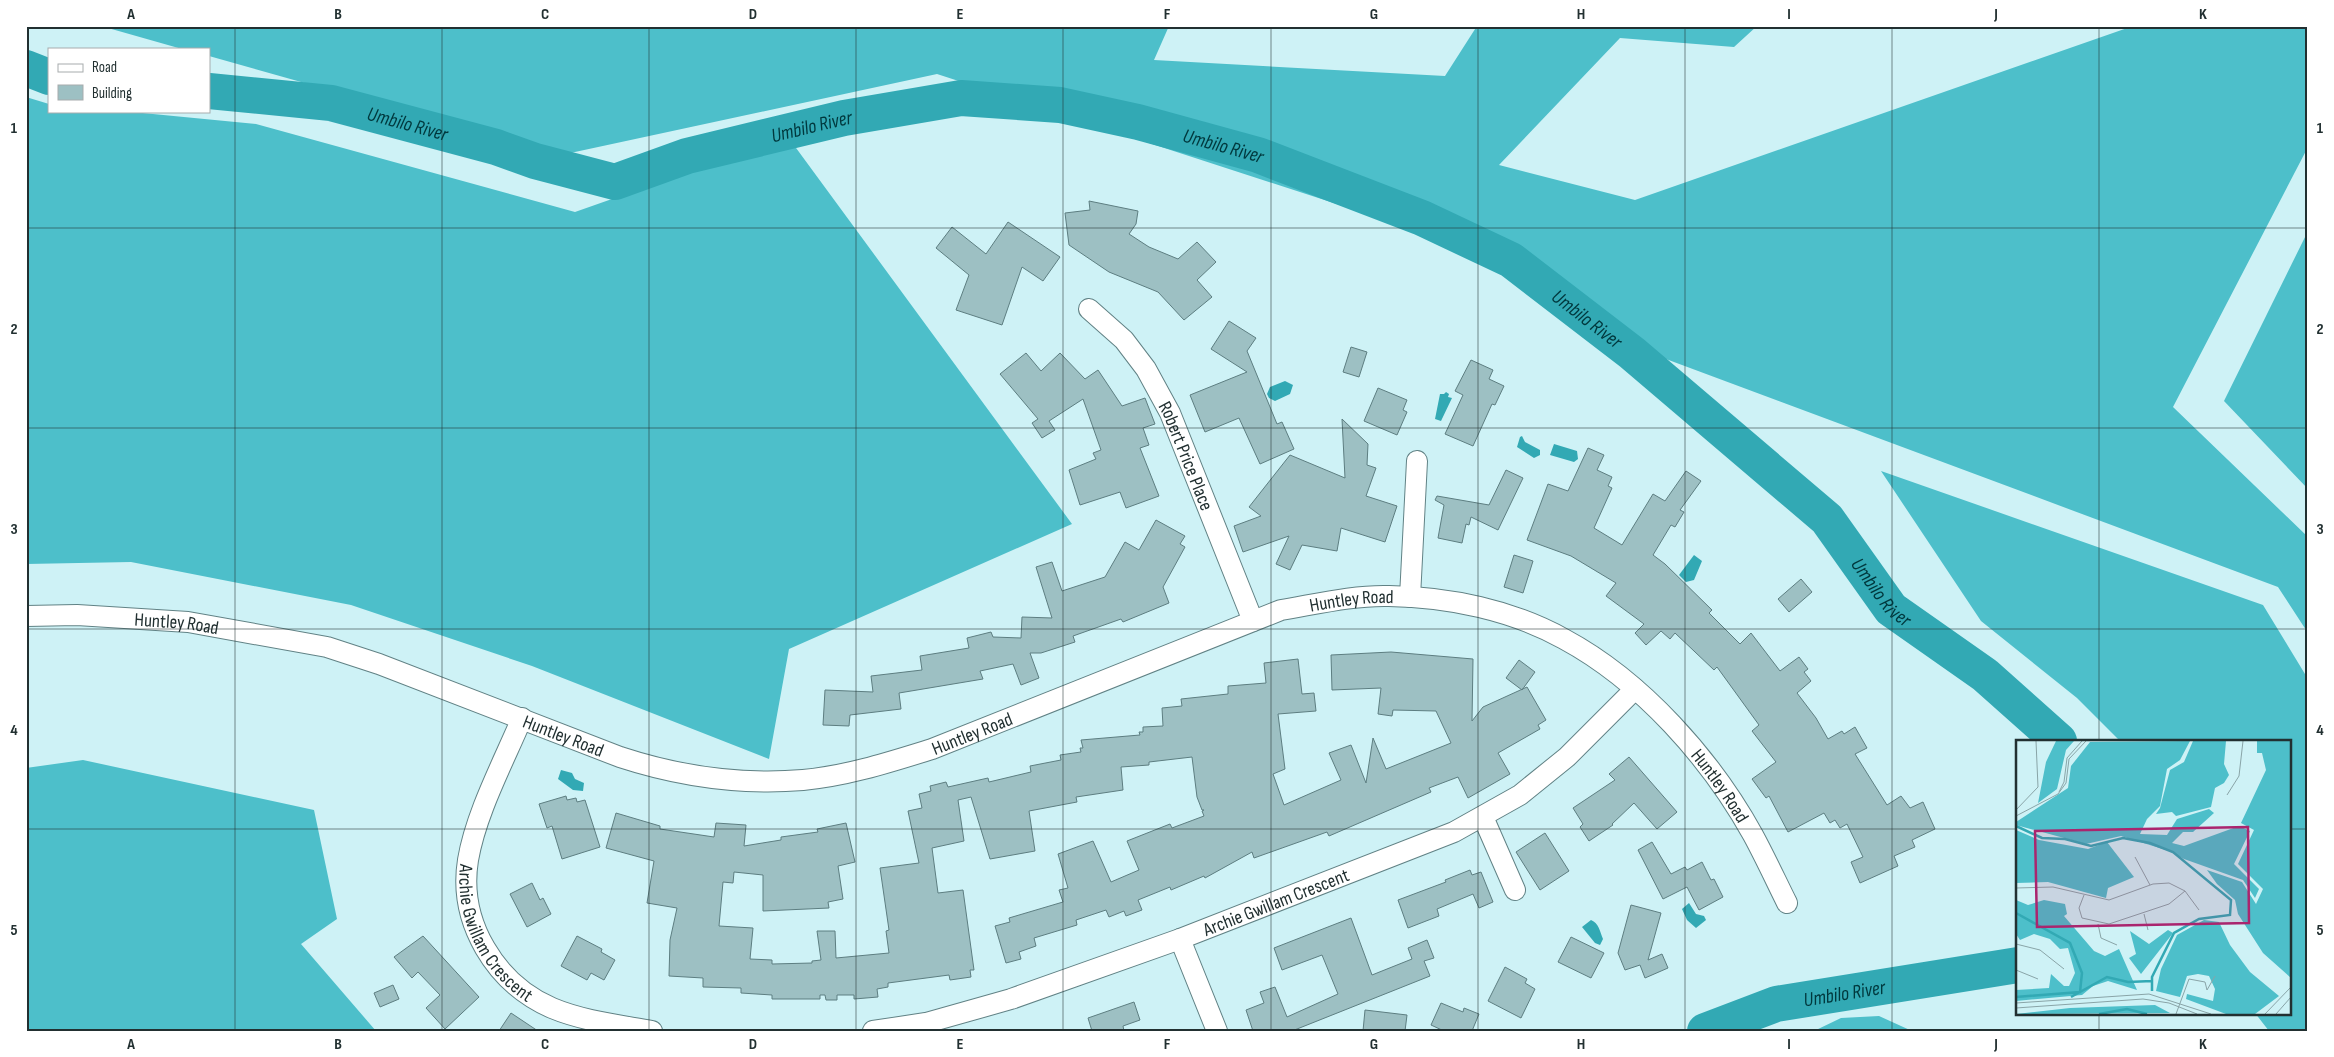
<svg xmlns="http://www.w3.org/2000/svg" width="2334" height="1057" font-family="'Sofia Sans Condensed',sans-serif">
	<rect width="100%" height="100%" fill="#cef2f6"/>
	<path fill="#4dbfca" d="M101 26H1169L1154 60 1445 76 1477 26H1757L1734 47 1620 38 1499 165 1635 200 2133 26H2308V147L2173 407 2308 537V633L2278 587 1631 346 1469 247 937 74 561 155 209 56V49H182Z
		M26 97 49 104V111H122L256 124 575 212 788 137 1072 524 789 649 769 759 532 666 351 605 131 562 26 564Z
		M2308 231V489L2224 401Z
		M1881 471 2263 605 2308 679V1031H2269L2255 1013H2290V741H2120L2077 698 1981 621Z
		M83 760 314 810 337 919 301 944 376 1031H26V768Z
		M1879 1016 1912 1031H1814L1841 1018Z"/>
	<path fill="#32a9b4" d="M1285 381 1293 385 1290 394 1275 401 1269 398 1267 394 1270 387Z
		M1446 392 1449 394 1448 397 1452 398 1441 421 1435 419 1440 394H1444Z
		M1522 436 1525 442 1540 450V455L1534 458 1517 447 1520 437Z
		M1554 444 1577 451 1578 459 1574 462 1550 455Z
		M1694 555 1702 561 1694 580 1686 582 1679 575Z
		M561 770 572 773 575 779 584 783 583 791 573 790 558 779Z
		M1689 903 1696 914 1704 916 1706 920 1696 928 1687 920 1682 909Z
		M1591 920C1599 923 1600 932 1603 939L1600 945 1595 943 1582 927Z"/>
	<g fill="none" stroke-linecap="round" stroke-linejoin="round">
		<g stroke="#32a9b4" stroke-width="36">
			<path d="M26 68 49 77"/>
			<path id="s1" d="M209 91 331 103 496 147 535 161 615 182 687 156 844 118 961 98 1060 105 1138 122 1258 155 1422 218 1511 260 1632 353 1827 519 1891 609 1985 675 2059 741"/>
			<path id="s2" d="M1705 1031 1776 1004 2018 965"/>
		</g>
	</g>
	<path fill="#9dc0c3" stroke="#5d7e81" d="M1089 201 1138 211 1136 224 1129 234 1149 247 1178 259 1197 242 1216 262 1197 280 1212 297 1184 320 1158 292 1109 272 1069 245 1065 213 1090 210Z
		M1008 222 1060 257 1043 281 1022 267 1002 325 956 310 969 275 936 248 952 227 986 254Z
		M1229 321 1256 338 1247 351 1277 424 1282 422 1294 449 1260 464 1239 418 1205 432 1190 395 1247 372 1211 349Z
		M1351 347 1367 352 1359 377 1343 372Z
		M1026 353 1041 371 1060 353 1085 379 1098 370 1122 406 1145 398 1155 424 1143 428 1149 445 1140 448 1159 496 1126 508 1120 492 1080 505 1069 470 1096 459 1093 453 1101 450 1083 399 1049 421 1055 430 1042 438 1032 423 1038 419 1000 374Z
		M1471 360 1493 370 1489 379 1504 386 1495 405 1492 404 1473 446 1445 434 1463 395 1455 391Z
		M1378 388 1407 400 1403 410 1407 412 1397 435 1364 421Z
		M1342 419 1368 444 1367 465 1376 468 1366 496 1397 506 1385 542 1341 528 1337 551 1302 545 1290 570 1276 564 1289 536 1243 552 1234 526 1261 516 1249 507 1290 455 1345 478Z
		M1588 448 1604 455 1597 470 1612 477 1608 486 1612 488 1594 528 1622 545 1653 494 1665 501 1686 471 1701 481 1680 510 1684 512 1675 527 1671 525 1653 555 1665 564 1712 610 1709 613 1740 644 1751 633 1780 671 1799 657 1808 669 1804 672 1811 681 1797 693 1816 718 1828 739 1842 731 1844 734 1855 727 1867 748 1855 754 1887 805 1901 796 1910 808 1923 802 1935 829 1912 840 1915 847 1894 856 1898 866 1860 883 1851 862 1863 857 1847 824 1840 828 1835 820 1830 823 1824 813 1788 832 1769 796 1766 798 1752 779 1776 762 1752 731 1759 725 1717 667 1714 670 1675 633 1670 639 1661 631 1646 645 1635 633 1644 624 1606 596 1616 583 1571 556 1527 540 1548 484 1568 491Z
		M1506 470 1523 478 1498 530 1471 517 1469 525 1466 524 1462 543 1438 538 1444 505 1435 500 1437 496 1489 505Z
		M1156 520 1185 536 1180 544 1185 547 1163 587 1169 603 1123 622 1121 619 1073 636 1075 642 1041 653H1030L1039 678 1021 685 1013 664 980 671 983 679 899 693 901 709 850 715 849 726 823 725 825 690 873 692 871 676 922 670 920 656 969 648 967 638 991 632 993 637 1021 638 1022 617 1052 618 1036 567 1052 562 1062 591 1105 577 1125 542 1139 550Z
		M1514 555 1533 561 1523 593 1504 587Z
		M1801 579 1812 592 1789 612 1778 599Z
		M1391 652 1473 659 1472 721 1483 707 1527 687 1546 720 1538 725 1540 729 1498 753 1510 774 1468 798 1458 777 1429 788 1431 792 1329 836 1327 832 1254 858 1252 852 1205 878 1204 876 1171 890 1170 887 1138 900 1142 910 1126 916 1124 911 1109 917 1106 910 1076 920 1077 925 1034 938 1036 946 1019 952 1021 959 1006 963 995 926 1010 922 1009 918 1063 902 1059 890 1068 888 1058 854 1093 841 1111 882 1139 870 1127 841 1170 824 1172 828 1204 816 1202 811 1204 810H1202L1197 797 1192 757 1149 762V765L1121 767 1123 790 1076 797 1077 802 1029 811 1035 851 990 859 971 797 958 800 964 841 932 848 938 893 963 890 974 970H970L971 977 950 980 949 975 888 983V987L877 989 878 997 854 999V995H837V1000H826L825 995H820V999H772V995L741 993V988L703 987V978L669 976 670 940 677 908 647 903 654 861 606 848 616 813 660 826V829L714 837 716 823 746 825 744 846 781 840V837L818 832 817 829 846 823 855 862 838 866 843 899 828 902 829 908 763 911V875L734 872 733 883 723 882 719 926 753 928 750 959 772 960V964L812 963V961L821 960 817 931H835L836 958 889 953 886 931 889 930 880 868 919 863 908 811 922 808 919 794 931 791 930 786 946 782 948 787 988 778 989 782 1031 772 1030 766 1061 760 1060 755 1081 752 1080 748H1083L1081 740 1140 735 1139 732H1143V727L1163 726 1162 708 1182 706 1181 699 1228 694V686L1266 683 1264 663 1298 659 1302 694 1314 693 1316 711 1278 714 1285 769 1273 774 1284 805 1341 780 1329 753 1351 745 1366 783 1373 738 1386 769 1451 743 1436 711 1393 710 1392 716 1378 714 1381 688 1332 690 1331 655Z
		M1519 660 1535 672 1522 690 1506 678Z
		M1629 757 1677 812 1657 829 1634 803 1612 824 1613 825 1589 841 1580 827 1583 824 1573 808 1615 780 1609 774Z
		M566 796 567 800 576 798 577 802 585 800 600 847 562 859 552 826 547 828 539 804Z
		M1545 833 1569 871 1540 890 1516 852Z
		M1652 842 1671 874 1685 867 1687 870 1702 862 1711 880 1714 879 1723 897 1699 910 1687 887 1663 899 1638 850Z
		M1470 870 1472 875 1481 872 1493 902 1479 908 1473 894 1437 909 1439 916 1408 928 1398 900 1446 882 1445 880Z
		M532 883 540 900 543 898 551 914 527 927 510 894Z
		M1631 905 1661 913 1648 960 1662 954 1668 968 1645 978 1640 965 1625 970 1618 953Z
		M1351 918 1372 975 1412 959 1408 948 1427 940 1434 958 1424 961 1430 976 1292 1031H1253L1246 1010 1264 1003 1260 992 1275 987 1287 1017 1338 994 1322 955 1282 970 1274 948Z
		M423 936 479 997 445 1029 426 1008 440 995 418 972 412 978 394 957Z
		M577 936 602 949 601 952 615 960 604 980 591 973 587 980 561 966Z
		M1571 937 1604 953 1591 978 1558 962Z
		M1505 967 1527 979 1525 983 1535 989 1521 1018 1488 1001Z
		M393 985 399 999 380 1007 374 993Z
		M1134 1002 1140 1020 1123 1026 1124 1031H1092L1088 1018Z
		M1441 1003 1463 1012 1464 1008 1479 1014 1472 1031H1444L1431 1025Z
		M1365 1010 1407 1015 1405 1031H1363Z
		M511 1013 538 1031H499Z"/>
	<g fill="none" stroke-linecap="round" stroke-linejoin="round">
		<defs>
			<g id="minor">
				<path id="s3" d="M1089 309 1124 340 1146 369 1170 413 1253 621"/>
				<path d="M1410 597 1417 461"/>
				<path id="s4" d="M26 616 77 615 188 622 327 647 379 664 620 757C678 776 741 785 803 780 847 776 890 762 932 749L1281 610C1317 604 1353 595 1389 596 1449 597 1512 610 1564 639 1642 681 1711 759 1753 835 1765 857 1776 881 1787 903"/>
				<path id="s5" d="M522 718C503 763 476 813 468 860 458 922 495 983 552 1008 583 1021 619 1025 652 1031"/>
				<path d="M1483 817 1515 890"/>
				<path d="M1180 939 1217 1031"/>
				<path id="s6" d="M873 1031 926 1023 1011 999 1180 939 1454 832 1520 795 1567 757 1635 689"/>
			</g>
		</defs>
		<use href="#minor" stroke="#618285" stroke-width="22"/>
		<use href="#minor" stroke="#fff" stroke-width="20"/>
	</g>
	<path fill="none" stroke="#223031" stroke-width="1" stroke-opacity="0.55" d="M235 26V1031M442 26V1031M649 26V1031M856 26V1031M1063 26V1031M1271 26V1031M1478 26V1031M1685 26V1031M1892 26V1031M2099 26V741M26 228H2308M26 428H2308M26 629H2308M26 829H2018M2290 829H2308M2099 1013V1031"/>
	<g text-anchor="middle" stroke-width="4" stroke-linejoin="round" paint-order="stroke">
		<g font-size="19" fill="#223031" stroke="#fff">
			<text dy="7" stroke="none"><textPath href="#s3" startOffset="179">Robert Price Place</textPath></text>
			<text dy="7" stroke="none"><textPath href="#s4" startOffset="1382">Huntley Road</textPath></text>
			<text dy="7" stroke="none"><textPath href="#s4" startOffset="151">Huntley Road</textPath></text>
			<text dy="7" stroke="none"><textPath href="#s4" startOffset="978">Huntley Road</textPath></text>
			<text dy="7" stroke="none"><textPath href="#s4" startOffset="556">Huntley Road</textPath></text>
			<text dy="7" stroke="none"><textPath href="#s4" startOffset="1818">Huntley Road</textPath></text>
			<text dy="7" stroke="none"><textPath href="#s6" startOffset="424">Archie Gwillam Crescent</textPath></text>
			<text dy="7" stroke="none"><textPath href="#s5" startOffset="234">Archie Gwillam Crescent</textPath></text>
		</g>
		<g font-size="20" font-style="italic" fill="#00383d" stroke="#fff">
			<text dy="7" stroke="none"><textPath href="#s1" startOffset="202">Umbilo River</textPath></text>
			<text dy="7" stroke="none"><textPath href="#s1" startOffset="622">Umbilo River</textPath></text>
			<text dy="7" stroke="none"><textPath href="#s1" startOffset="1042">Umbilo River</textPath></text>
			<text dy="7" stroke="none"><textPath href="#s1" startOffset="1448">Umbilo River</textPath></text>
			<text dy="7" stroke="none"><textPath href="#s1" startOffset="1852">Umbilo River</textPath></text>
			<text dy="7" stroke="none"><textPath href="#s2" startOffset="145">Umbilo River</textPath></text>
		</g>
	</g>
	<g transform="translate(2016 740)">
		<rect width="275" height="275" fill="#cef2f6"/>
		<path d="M40 1H58L50 10 41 49 22 63 30 22ZM174 1 164 20 151 29 144 66 131 79 124 94 151 95 161 79 193 69 198 73 177 92H167L156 103 168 106 223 86 234 91 218 124 243 149 239 158 227 140 168 119 153 111 105 96 70 104 0 85V82L52 48 55 26 74 2ZM177 1H210L208 24 213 35 208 43 199 48 195 67 160 76 156 72 140 74 144 68 154 30 168 22ZM241 1H275V238L247 213 222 174 219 160 201 144 191 130 226 142 240 164 247 149 222 124 238 90 225 83 250 30 246 13H241ZM0 90 23 100 72 109 91 102 118 137 92 148 90 158 32 142 0 143ZM0 160 12 165 28 160 49 164 51 174 48 176 78 211 89 216 103 209 121 250 92 241 77 246 66 255 0 261V250L33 248 35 234 48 246H53L59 233 52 208 44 209 34 199 18 194 4 200 0 194ZM188 180 203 182 214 205 234 232 263 256 239 274H210L170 259 171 254 197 261 199 249 193 236 182 234 171 236 164 257 140 251 145 229 161 195ZM152 190 157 193 125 234 113 218 120 214 114 191 133 204ZM139 265 154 273 0 274 54 268Z" fill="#4dbfca"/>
		<path fill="none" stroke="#32a9b4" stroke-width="2.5" d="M0 86 26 98 49 99 75 106 107 98 134 103 157 112 215 160 214 175 183 179 158 193 136 237V251M0 173 54 203 66 233 64 252 0 257M55 257 91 237 112 242 136 241M83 274 111 269 131 274"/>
		<path fill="none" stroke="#89a4a7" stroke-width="1" d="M43 52 48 42 51 18 66 1M211 55 223 36 227 1M0 70 22 47 20 1M0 76 42 54 50 43 53 19 70 1M119 117 134 145M0 148 37 147 93 160 137 144 153 143 169 151 183 170M68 155 63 168 66 178 93 184 153 164 169 151M128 174 132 190M82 184 85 198 101 205M0 204 24 210 48 229M0 230 22 239M0 263 133 254 195 274M0 268 127 259 153 263 181 274M160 274 173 239 189 242 191 250 199 236M249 274 275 247M260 274 275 257"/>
		<path fill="#aa256e" fill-opacity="0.15" stroke="#aa256e" stroke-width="2.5" d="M232 87 233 183 21 187 19 91Z"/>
		<rect width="275" height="275" fill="none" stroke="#223031" stroke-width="2.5"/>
	</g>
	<rect width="2334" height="1057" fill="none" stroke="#ffffff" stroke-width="55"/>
	<rect x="48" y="48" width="162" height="65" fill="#ffffff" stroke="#a7acad"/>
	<rect x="58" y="64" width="25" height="8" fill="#ffffff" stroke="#a7acad"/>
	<text x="92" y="72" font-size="15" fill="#223031">Road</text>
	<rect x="58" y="85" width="25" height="15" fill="#9dc0c3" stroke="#a7acad"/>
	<text x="92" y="98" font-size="15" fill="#223031">Building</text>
	<rect x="28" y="28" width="2278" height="1002" fill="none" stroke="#223031" stroke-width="2"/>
	<g font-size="16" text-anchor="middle" font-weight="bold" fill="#223031">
		<text x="131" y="19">A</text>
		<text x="338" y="19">B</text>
		<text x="545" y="19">C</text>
		<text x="753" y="19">D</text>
		<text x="960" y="19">E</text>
		<text x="1167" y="19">F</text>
		<text x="1374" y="19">G</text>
		<text x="1581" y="19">H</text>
		<text x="1789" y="19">I</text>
		<text x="1996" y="19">J</text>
		<text x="2203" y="19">K</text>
		<text x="14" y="133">1</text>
		<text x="2320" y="133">1</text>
		<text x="14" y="334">2</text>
		<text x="2320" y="334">2</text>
		<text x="14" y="534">3</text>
		<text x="2320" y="534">3</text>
		<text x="14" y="735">4</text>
		<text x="2320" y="735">4</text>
		<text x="14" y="935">5</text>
		<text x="2320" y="935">5</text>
		<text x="131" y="1049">A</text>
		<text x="338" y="1049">B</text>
		<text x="545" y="1049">C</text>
		<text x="753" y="1049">D</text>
		<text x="960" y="1049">E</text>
		<text x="1167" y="1049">F</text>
		<text x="1374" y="1049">G</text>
		<text x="1581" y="1049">H</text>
		<text x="1789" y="1049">I</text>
		<text x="1996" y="1049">J</text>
		<text x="2203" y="1049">K</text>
	</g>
</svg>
